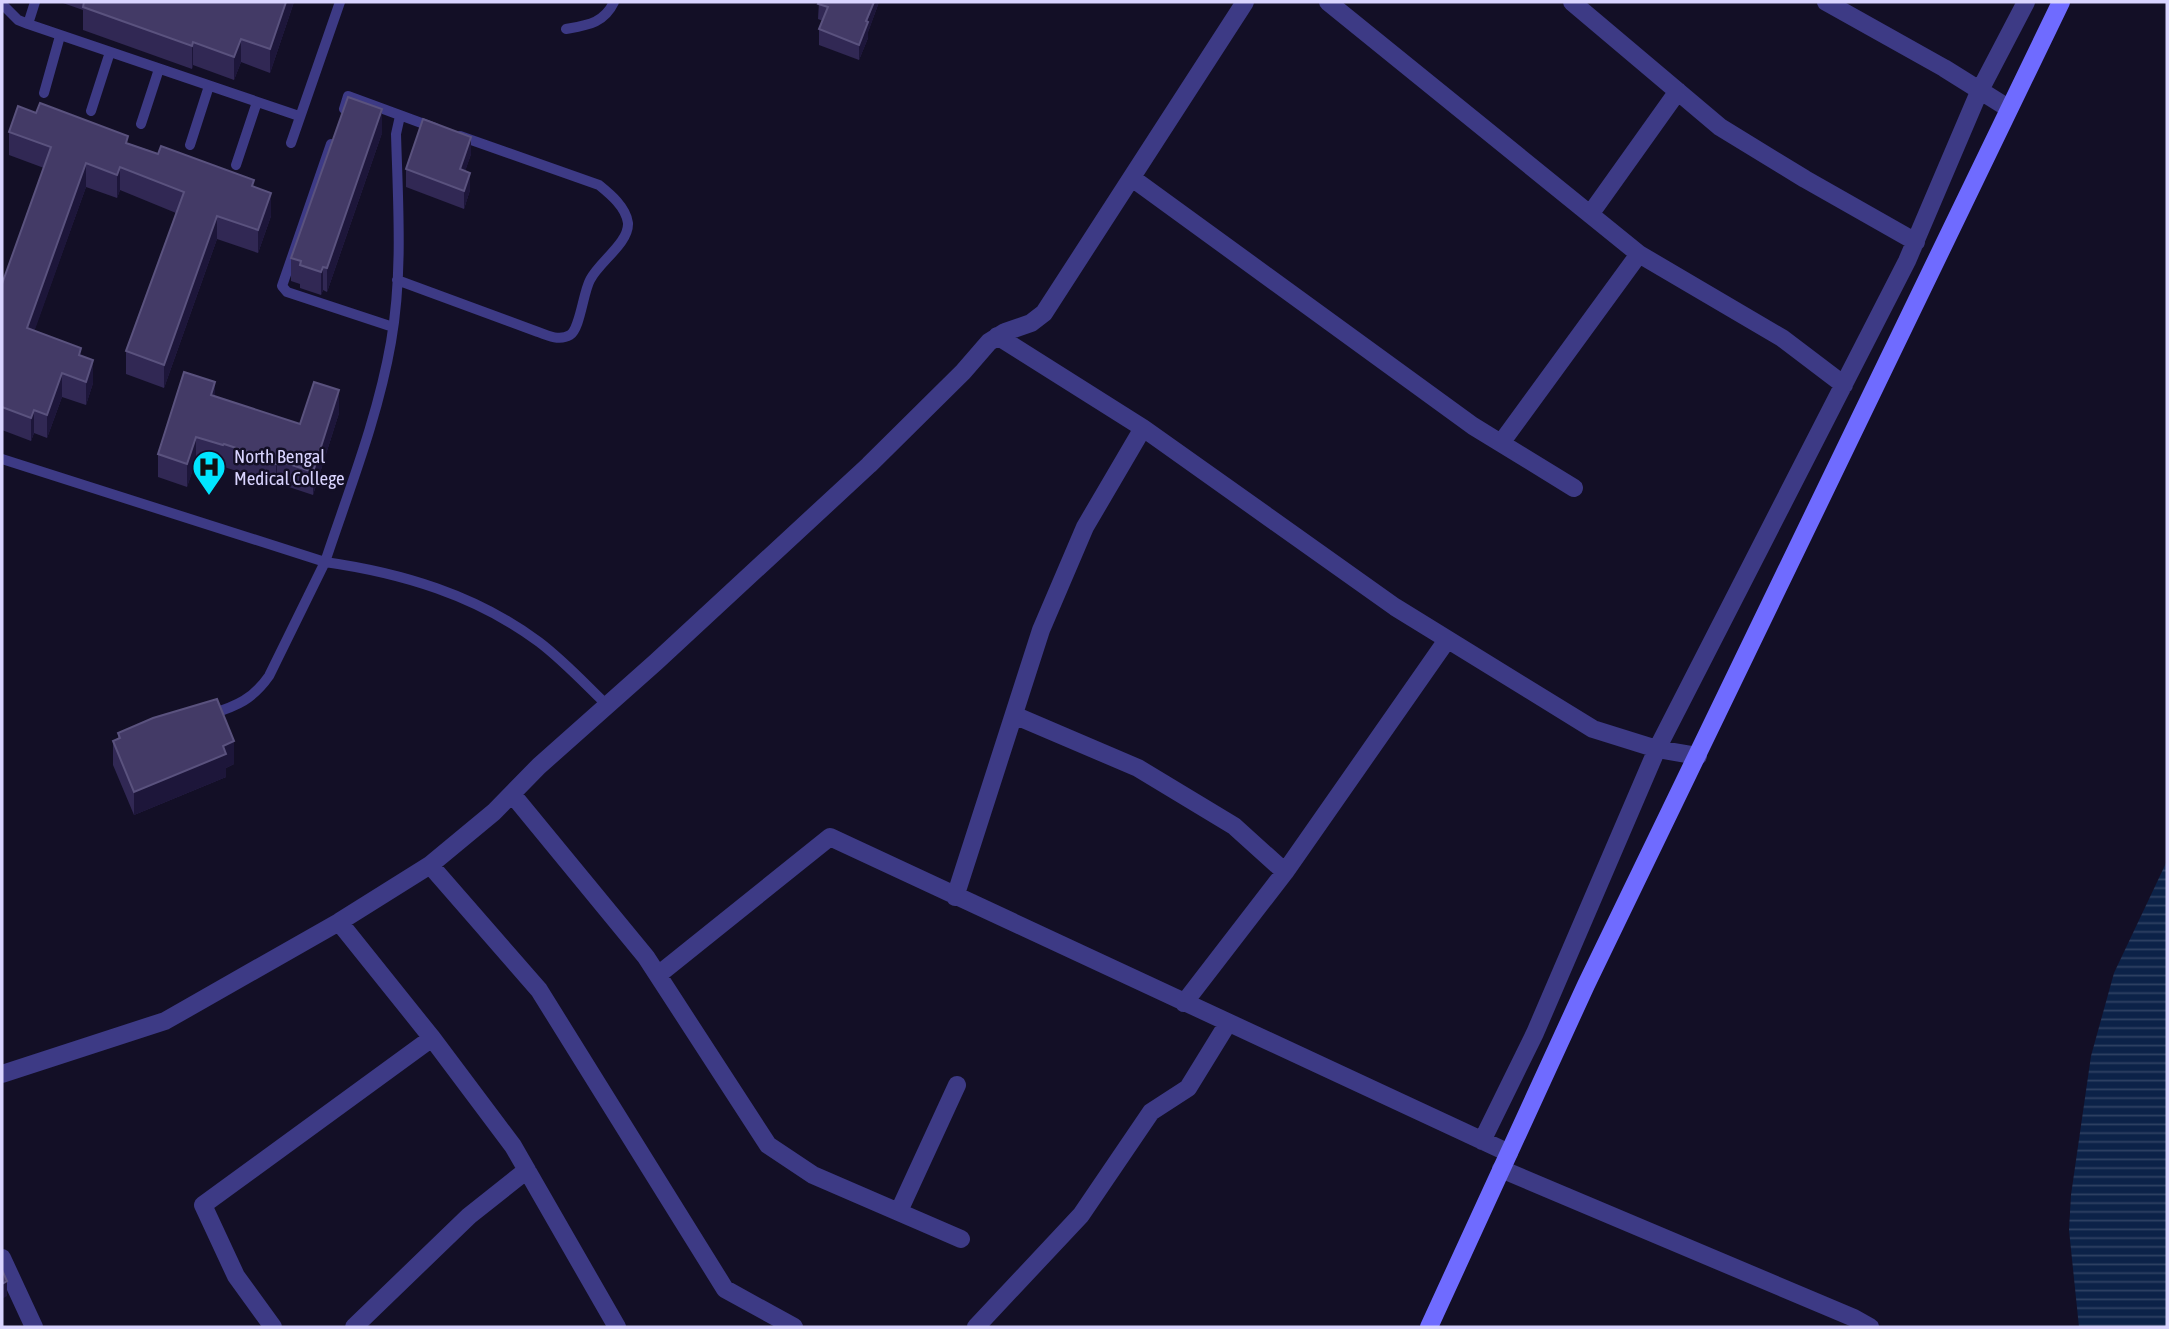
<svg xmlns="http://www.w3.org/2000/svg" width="2169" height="1329" font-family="'Asap Condensed',sans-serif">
	<defs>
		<pattern id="water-rules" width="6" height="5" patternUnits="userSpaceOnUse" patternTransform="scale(1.75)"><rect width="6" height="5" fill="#0c2248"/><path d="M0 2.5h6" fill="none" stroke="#2f4163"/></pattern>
	</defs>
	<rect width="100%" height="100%" fill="#130f26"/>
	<path fill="url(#water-rules)" d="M2167 861V1327H2079L2069 1230 2071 1195 2091 1056 2114 973Z"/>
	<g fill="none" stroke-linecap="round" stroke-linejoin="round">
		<path stroke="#3d3a85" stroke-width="10" d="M2 4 18 20 28 24 299 116
			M28 24 35 2
			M566 29C588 25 604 23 614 2
			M44 93 60 36
			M344 109 348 96 435 128
			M91 111 110 52
			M141 124 159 69
			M291 143 340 2
			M331 144 282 286 287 292 393 327
			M190 145 209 86
			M236 165 257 102
			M397 280 538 332C548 336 560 341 570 335 580 329 583 293 590 280 599 262 629 243 628 223 626 207 610 194 599 185L460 136
			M2 459 325 562C349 490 378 417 391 342 403 274 398 203 396 134L400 116
			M211 714C237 706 253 699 269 676L325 562C402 573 476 595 539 642 564 661 585 684 607 705"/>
		<path stroke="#3d3a85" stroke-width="18" d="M1328 2 1639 254 1782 338 1844 385
			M1572 2 1720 127 1805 179 1916 242
			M1826 2 1944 68 2008 108
			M1132 178 1473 426 1574 488
			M1591 213 1678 91
			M997 336 1143 428 1395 607 1593 729 1657 749 1698 756
			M1501 443 1639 254
			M1014 715 1138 768 1234 826 1285 872
			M512 794 646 957 768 1145 813 1175 961 1239
			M430 865 539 990 725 1289 794 1327
			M955 897 1041 630 1085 527 1143 428
			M339 922 432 1038 513 1146 617 1327
			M658 975 830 837 1509 1153
			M1184 1003 1285 872 1447 640
			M2 1074 165 1021 339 922 430 865 494 812 539 766 656 662 869 465 963 372 989 342 1005 332 1031 323 1044 313 1245 2
			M1482 1141 1535 1033 1657 749 1907 261 1979 92 2026 2
			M1501 1169 1854 1318 1870 1327
			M899 1211 957 1085
			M2 1258 34 1327
			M273 1327 236 1276 203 1205 432 1038
			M354 1327 469 1216 527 1170
			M976 1327 1081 1215 1151 1112 1188 1088 1228 1023"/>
		<path stroke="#6f6bff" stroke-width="18" d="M1429 1327 1586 985 2061 2"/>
	</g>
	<path fill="#312854" d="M60 2H294L270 73 241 62 234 80 193 65 192 69 83 30V10Z
		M819 2H879L868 32V38L859 60 819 45V29L823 21 818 19Z
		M9 132 128 143 254 187 271 216 258 253 217 239 164 388 126 374V351L176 213 120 190 117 198 86 187 34 331 81 356 93 383 86 405 62 397 47 438 34 433 31 441 2 430V284L44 168 9 155Z
		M382 133 327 292 323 290 321 295 300 288V284L291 281V258Z
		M471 154 465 171 470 190 464 209 406 187V169Z
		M215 397 300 424 339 413 313 495 277 483 276 487 259 482V478L224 467 223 469 196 460 187 487 158 477V454Z
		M118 733 234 764 226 768V777L134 815 113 765V741L118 740Z"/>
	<path fill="#1d163a" d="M286 2H294L270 73V49Z
		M874 2H879L868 32V38L859 60V45Z
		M241 39V62L234 80V57Z
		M193 42V65L192 69V46Z
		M382 109V133L327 292V268Z
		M471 137V154L460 186V169Z
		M86 163V187L27 352V328Z
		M120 167V190L117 198V175Z
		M470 173V190L464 209V191Z
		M271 193V216L258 253V230Z
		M217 216V239L164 388V365Z
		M323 267V290L321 295V272Z
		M93 360V383L86 405V382Z
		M62 373V397L47 438V415Z
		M215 382V405L211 395Z
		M339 390V413L313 495V472Z
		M34 410V433L31 441V418Z
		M196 437V460L187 487V464Z
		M277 460V483L276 487V464Z
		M234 741V764L226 768V777L134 815V792L223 746Z
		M7 1281V1296L2 1299V1284Z"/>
	<path fill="#433a66" stroke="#5a527e" stroke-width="2" d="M84 2H286L270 49 241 39 234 57 193 42 192 46 83 7Z
		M819 2H874L866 21 868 22 859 45 819 29 828 7 818 4Z
		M348 97 382 109 327 268 323 267 321 272 300 265 301 261 291 258Z
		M40 103 128 136 126 143 158 154 161 146 254 180 252 186 271 193 258 230 217 216 164 365 126 351 184 192 120 167 117 175 86 163 27 328 81 348 79 355 93 360 86 382 62 373 47 415 34 410 31 418 2 407V284L51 147 9 132 18 106 36 113Z
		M423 119 471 137 460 169 470 173 464 191 406 169Z
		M184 372 215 382 211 395 300 424 314 382 339 390 313 472 277 460 276 464 259 459 260 456 224 444 223 445 196 437 187 464 158 454Z
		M217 699 234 741 223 746 226 754 134 792 113 741 120 738 118 733 153 718Z
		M2 1270 7 1281 2 1284Z"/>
	<defs>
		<symbol id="hospital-pin" viewBox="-11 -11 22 30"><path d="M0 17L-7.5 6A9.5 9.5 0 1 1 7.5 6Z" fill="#00e5ff" stroke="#130f26"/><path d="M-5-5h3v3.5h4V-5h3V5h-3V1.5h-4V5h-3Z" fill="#111"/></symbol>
	</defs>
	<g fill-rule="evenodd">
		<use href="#hospital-pin" x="190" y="448" width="38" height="52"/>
	</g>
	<g text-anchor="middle" stroke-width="5" stroke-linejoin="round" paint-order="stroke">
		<g font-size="19" fill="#d9d4ff" stroke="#130f26" text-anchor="start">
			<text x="234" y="463">North Bengal<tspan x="234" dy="22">Medical College</tspan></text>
		</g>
	</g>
	<rect width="2169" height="1329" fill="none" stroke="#d9d4ff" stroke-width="7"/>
</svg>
